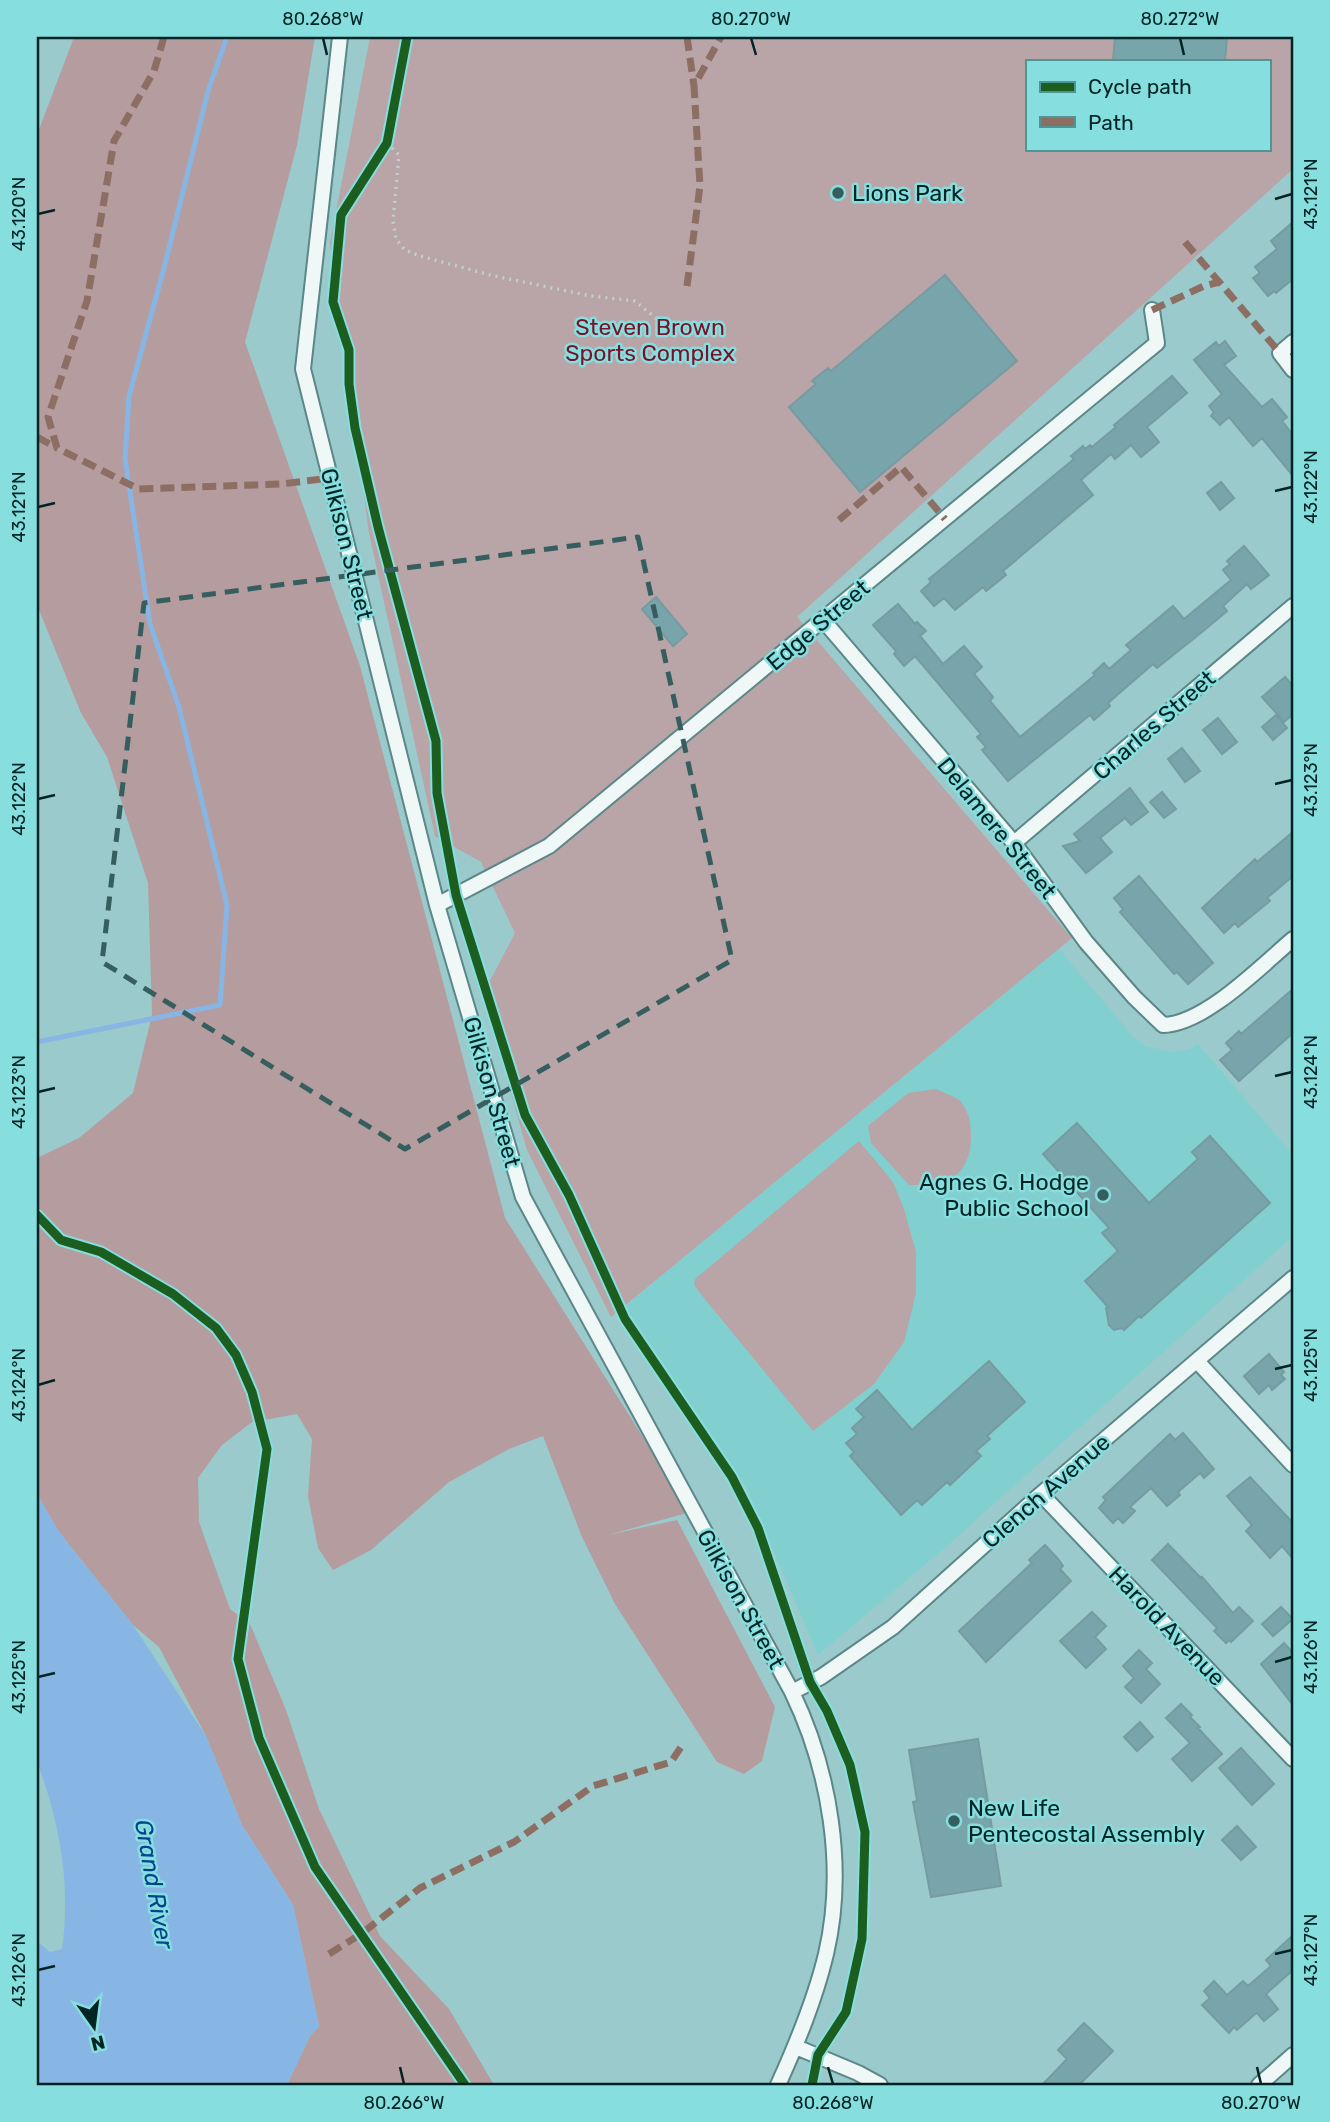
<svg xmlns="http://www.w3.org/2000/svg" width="1330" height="2122" font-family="Rubik,sans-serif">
	<rect width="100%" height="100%" fill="#9acacb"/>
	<path fill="#82cfd0" d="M1059 949 1133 1036 1145 1046 1171 1052 1190 1049 1198 1044 1293 1155V1236L948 1545 818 1655 747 1488 625 1306Z"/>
	<path fill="#b9a4a7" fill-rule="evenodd" d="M370 37H1288L1293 44V169L797 617 1072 938 611 1317 527 1150 483 994 515 933 481 862 435 836 369 533 330 243ZM1027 61H1269V149H1027Z
		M936 1089C943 1093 955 1096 960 1101 969 1110 971 1125 971 1137 970 1178 946 1186 909 1185L871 1143 868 1126 908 1093Z
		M859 1141 893 1182 904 1209 916 1252V1293L904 1342 874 1384 813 1431 704 1298 694 1285 695 1279Z"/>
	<path fill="#b59c9f" d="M74 37H315L297 145 245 342 360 666 505 1218 690 1512 608 1535 677 1520 775 1707 762 1761 744 1774 717 1762 615 1604 582 1537 543 1436 509 1449 449 1482 371 1550 333 1570 318 1548 308 1496 312 1439 297 1414 252 1422 222 1445 198 1478 199 1522 230 1609 250 1624 286 1710 319 1809 380 1936 449 2009 494 2085H287L310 2036 319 2026 293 1905 242 1825 206 1736 159 1647 133 1625 59 1532 37 1494V1158L79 1138 133 1093 152 1015 148 883 107 757 81 713 37 605V135Z"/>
	<path fill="#87b6e4" d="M37 1494 59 1532 133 1625 206 1736 242 1825 293 1905 319 2026 310 2036 287 2085H37V1941L50 1952 62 1949C71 1886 60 1822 37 1762Z"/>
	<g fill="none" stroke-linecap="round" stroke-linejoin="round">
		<path stroke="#87b6e4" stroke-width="5" d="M37 1042 220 1005 227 905 179 707 150 624 125 459 129 396 164 268 208 91 227 37"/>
	</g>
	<path fill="#78a5ab" stroke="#769ba0" stroke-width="2" d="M1115 37 1132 39 1133 37H1227L1225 61H1113Z
		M1293 222V279L1276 293 1274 291 1268 296 1253 278 1260 273 1255 267 1277 249 1271 241Z
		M945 275 1017 361 860 492 789 407 816 384 812 381 828 368 831 371Z
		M1225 341 1236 356 1224 365 1262 407 1272 399 1287 417 1282 421 1293 435V476L1262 438 1253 446 1229 417 1220 425 1211 416 1214 412 1209 406 1222 394 1194 360 1216 342 1219 346Z
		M1172 376 1187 393 1147 427 1159 442 1141 457 1131 445 1115 459 1111 454 1081 480 1093 495 1003 571 1006 575 986 591 983 587 955 610 944 598 934 606 921 591 931 582 929 579 1074 459 1071 456 1083 446 1085 449 1090 445 1092 447 1116 427 1114 425Z
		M1221 482 1234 498 1220 510 1207 493Z
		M1244 546 1269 575 1251 589 1247 584 1223 606 1227 611 1202 632 1157 668 1153 664 1108 703 1110 706 1094 720 1090 715 1008 781 982 750 986 747 977 737 981 734 915 656 904 666 894 654 896 651 873 625 898 604 915 624 917 622 926 631 920 636 943 664 964 646 982 667 974 674 993 697 990 701 1020 737 1095 675 1093 673 1104 663 1109 669 1131 650 1126 645 1173 606 1184 619 1231 580 1223 570 1230 564 1227 561Z
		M656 597 687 634 673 646 642 609Z
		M1285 677 1293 686V714L1284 722 1262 697Z
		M1276 715 1287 728 1273 740 1262 727Z
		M1218 718 1237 742 1222 754 1203 730Z
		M1182 748 1200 771 1185 782 1168 759Z
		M1130 788 1148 812 1131 825 1125 818 1100 838 1112 852 1086 873 1063 846 1080 841 1074 834Z
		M1162 792 1176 809 1164 818 1150 802Z
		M1293 832V876L1267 898 1270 901 1238 927 1235 923 1224 933 1202 908 1255 859 1257 862Z
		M1139 876 1213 963 1188 984 1177 972 1174 974 1120 912 1123 909 1114 898Z
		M1293 989V1033L1239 1081 1220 1060 1232 1050 1226 1043 1239 1031 1241 1034Z
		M1077 1123 1149 1203 1198 1159 1192 1152 1210 1136 1270 1203 1141 1318 1139 1316 1124 1330 1122 1328 1114 1330 1109 1325 1106 1308 1108 1307 1085 1281 1118 1251 1102 1233 1109 1228 1043 1154Z
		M1269 1354 1284 1372 1281 1375 1285 1379 1272 1390 1269 1385 1259 1394 1244 1376Z
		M989 1361 1025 1402 987 1436 990 1439 976 1451 981 1456 950 1485 947 1482 922 1505 917 1500 901 1515 850 1456 854 1452 846 1443 857 1434 852 1428 864 1417 856 1409 877 1390 912 1430Z
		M1183 1433 1214 1469 1204 1478 1200 1473 1178 1492 1180 1495 1167 1506 1151 1488 1130 1507 1135 1511 1123 1523 1118 1518 1113 1523 1099 1508 1106 1500 1103 1497 1170 1434 1175 1440Z
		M1250 1477 1293 1523V1559L1282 1546 1270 1558 1246 1531 1252 1525 1227 1496Z
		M1168 1544 1201 1578 1202 1577 1233 1613 1239 1607 1253 1621 1231 1642 1229 1640 1226 1643 1214 1631 1217 1628 1152 1560Z
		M1045 1545 1058 1559 1063 1566 1060 1569 1071 1581 986 1662 959 1631 1032 1563 1029 1560Z
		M1281 1607 1293 1619 1273 1636 1262 1624Z
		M1092 1612 1106 1626 1095 1637 1106 1649 1086 1668 1060 1641Z
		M1284 1643 1293 1653V1705L1261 1664Z
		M1139 1650 1152 1663 1146 1669 1160 1684 1141 1703 1125 1687 1134 1678 1123 1666Z
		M1181 1704 1192 1715 1190 1717 1200 1727 1198 1728 1222 1754 1192 1781 1172 1759 1190 1743 1166 1718Z
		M1140 1722 1153 1737 1137 1751 1124 1737Z
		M978 1739 1001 1886 931 1897 913 1802 917 1801 909 1750Z
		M1241 1748 1274 1784 1252 1805 1219 1768Z
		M1237 1826 1256 1847 1241 1860 1222 1840Z
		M1293 1935V1970L1266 1994 1278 2009 1264 2021 1257 2013 1254 2015 1237 2030 1234 2027 1229 2033 1202 2005 1210 1998 1204 1991 1214 1981 1227 1995 1243 1981 1248 1986 1271 1966 1266 1960Z
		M1084 2023 1113 2051 1079 2085H1042L1067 2059 1058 2050Z"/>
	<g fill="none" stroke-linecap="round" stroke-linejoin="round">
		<defs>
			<path id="minor" d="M340 37 303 369 437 905 523 1197 792 1692C830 1771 846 1868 826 1954 815 2000 797 2043 778 2085
				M1293 342 1280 353 1293 370
				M823 620 1014 843 1086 942 1134 997 1163 1025C1205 1024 1261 966 1293 939
				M1014 843 1293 606
				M437 905 549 846 1157 343 1152 310
				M1197 1361 1293 1465
				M1041 1494 1293 1759
				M792 1692 821 1677 893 1627 1041 1494 1293 1278
				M796 2047 858 2073 880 2085
				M1259 2085 1293 2055"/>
		</defs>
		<use href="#minor" stroke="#5c8788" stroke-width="18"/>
		<path stroke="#bfd0d0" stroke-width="3.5" stroke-dasharray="2 5" stroke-linecap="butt" d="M387 143 399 155 393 221 396 239 405 250 420 256 490 275 591 296 635 301 664 325 670 336"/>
		<use href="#minor" stroke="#f0f7f7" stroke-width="14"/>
		<path stroke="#8d6e63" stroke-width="7" stroke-dasharray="14 7" stroke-linecap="butt" d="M164 37 154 71 114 141 87 301 48 417 57 448 139 489 281 484 330 478
			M687 37 694 86
			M1185 242 1280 353
			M687 286 700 186 694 86 721 37
			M1152 310 1204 286 1219 282
			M37 437 57 448
			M839 520 901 467 945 519
			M329 1954 361 1934 420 1888 514 1842 593 1786 671 1762 681 1747"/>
		<defs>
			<path id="cycleway" d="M407 37 387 143 341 215 333 302 349 350V384L355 428 378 527 436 741 437 793 456 895 525 1115 569 1195 625 1319 732 1477 758 1528 810 1682 827 1711 850 1765 865 1832 862 1939 846 2012 818 2055 812 2085
				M37 1215 61 1240 101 1252 173 1294 216 1328 236 1355 252 1392 267 1449 238 1659 259 1738 315 1867 465 2085"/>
		</defs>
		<use href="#cycleway" stroke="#86dedf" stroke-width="13"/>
		<use href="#cycleway" stroke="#1b5e20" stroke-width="9"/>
	</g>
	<path fill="none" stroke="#365e5e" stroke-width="5" stroke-dasharray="14 9" stroke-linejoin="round" d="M638 537 732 960 405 1149 102 962 144 603Z"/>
	<path fill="none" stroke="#002424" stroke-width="2.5" d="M323 38 327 55M751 38 756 55M1180 38 1184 55M1275 199 1292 194M38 214 55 210M1275 491 1292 487M38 507 55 503M1275 784 1292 780M38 799 55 795M1275 1076 1292 1072M38 1092 55 1088M1275 1369 1292 1365M38 1385 55 1380M1275 1662 1292 1657M38 1677 55 1673M1275 1954 1292 1950M38 1970 55 1966M400 2067 404 2084M828 2067 833 2084M1257 2067 1261 2084"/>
	<g fill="#365e5e" stroke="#86dedf" stroke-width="2.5">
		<circle cx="838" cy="193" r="7"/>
		<circle cx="1103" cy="1195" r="7"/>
		<circle cx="954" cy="1821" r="7"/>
	</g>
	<g text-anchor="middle" stroke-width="5" stroke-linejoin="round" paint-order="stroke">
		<g font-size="23" fill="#002424" stroke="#86dedf" text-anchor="start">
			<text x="852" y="201">Lions Park</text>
			<text x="1089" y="1190" text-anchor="end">Agnes G. Hodge<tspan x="1089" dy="26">Public School</tspan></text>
			<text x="968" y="1816">New Life<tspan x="968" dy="26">Pentecostal Assembly</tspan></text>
		</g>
		<g font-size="23" fill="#7a1227" stroke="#86dedf">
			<text x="650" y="335">Steven Brown<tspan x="650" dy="26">Sports Complex</tspan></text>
		</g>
		<g font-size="23" fill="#002424" stroke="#86dedf">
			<text transform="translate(347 544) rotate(76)" y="8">Gilkison Street</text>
			<text transform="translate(818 625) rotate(-40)" y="8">Edge Street</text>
			<text transform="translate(1154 725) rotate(-41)" y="8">Charles Street</text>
			<text transform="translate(997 828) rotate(51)" y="8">Delamere Street</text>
			<text transform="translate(492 1092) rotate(74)" y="8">Gilkison Street</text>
			<text transform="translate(1046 1491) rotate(-41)" y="8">Clench Avenue</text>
			<text transform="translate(741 1599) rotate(61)" y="8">Gilkison Street</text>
			<text transform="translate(1167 1626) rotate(46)" y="8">Harold Avenue</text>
		</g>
		<g font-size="24" font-style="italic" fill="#01438d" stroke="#86dedf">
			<text transform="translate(154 1884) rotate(80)" y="8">Grand River</text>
		</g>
	</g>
	<rect width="1330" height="2122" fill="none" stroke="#86dedf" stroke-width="77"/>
	<rect x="1026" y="60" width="245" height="91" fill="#86dedf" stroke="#509494" stroke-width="2"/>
	<rect x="1040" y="82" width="35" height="10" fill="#1b5e20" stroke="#509494" stroke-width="2"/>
	<text x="1088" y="94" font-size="21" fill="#002424">Cycle path</text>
	<rect x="1040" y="117" width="35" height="10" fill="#8d6e63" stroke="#509494" stroke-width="2"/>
	<text x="1088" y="130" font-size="21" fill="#002424">Path</text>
	<g transform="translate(94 2027) rotate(166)" stroke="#86dedf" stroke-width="5" paint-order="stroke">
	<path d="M0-5L12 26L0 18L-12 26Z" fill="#002424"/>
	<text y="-10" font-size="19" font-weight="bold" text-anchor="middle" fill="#002424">N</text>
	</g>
	<rect x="38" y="38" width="1254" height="2046" fill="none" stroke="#002424" stroke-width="2.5"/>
	<g font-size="18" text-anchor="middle" fill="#002424">
		<text x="323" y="25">80.268°W</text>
		<text x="751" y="25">80.270°W</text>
		<text x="1180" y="25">80.272°W</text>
		<text transform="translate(1311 194) rotate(-90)" y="6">43.121°N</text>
		<text transform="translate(19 214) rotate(-90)" y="6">43.120°N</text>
		<text transform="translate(1311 487) rotate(-90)" y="6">43.122°N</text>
		<text transform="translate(19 507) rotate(-90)" y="6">43.121°N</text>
		<text transform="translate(1311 780) rotate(-90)" y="6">43.123°N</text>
		<text transform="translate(19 799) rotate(-90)" y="6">43.122°N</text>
		<text transform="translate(1311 1072) rotate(-90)" y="6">43.124°N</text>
		<text transform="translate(19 1092) rotate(-90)" y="6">43.123°N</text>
		<text transform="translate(1311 1365) rotate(-90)" y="6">43.125°N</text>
		<text transform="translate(19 1385) rotate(-90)" y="6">43.124°N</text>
		<text transform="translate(1311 1657) rotate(-90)" y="6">43.126°N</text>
		<text transform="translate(19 1677) rotate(-90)" y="6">43.125°N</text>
		<text transform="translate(1311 1950) rotate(-90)" y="6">43.127°N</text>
		<text transform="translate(19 1970) rotate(-90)" y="6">43.126°N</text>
		<text x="404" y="2109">80.266°W</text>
		<text x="833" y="2109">80.268°W</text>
		<text x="1261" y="2109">80.270°W</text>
	</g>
</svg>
